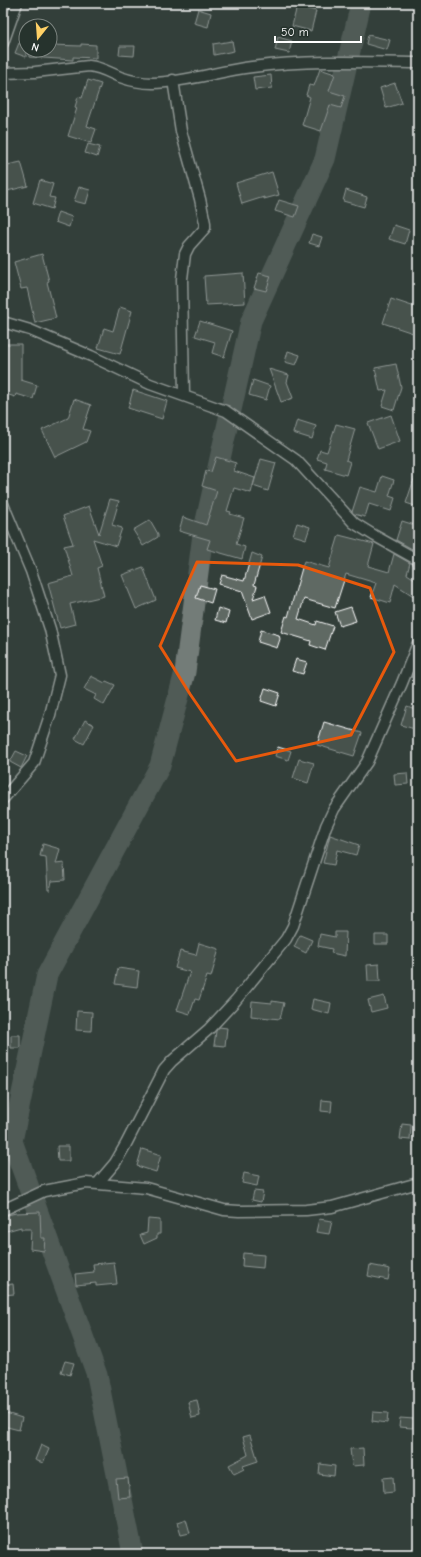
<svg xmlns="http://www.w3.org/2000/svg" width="421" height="1557" font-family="'Comic Neue',sans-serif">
	<rect width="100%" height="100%" fill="#333f3a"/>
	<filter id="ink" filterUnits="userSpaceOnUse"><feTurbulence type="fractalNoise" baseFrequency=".025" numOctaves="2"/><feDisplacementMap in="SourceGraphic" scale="8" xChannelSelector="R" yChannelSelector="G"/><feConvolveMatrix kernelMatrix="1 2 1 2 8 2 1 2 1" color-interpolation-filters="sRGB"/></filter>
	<g filter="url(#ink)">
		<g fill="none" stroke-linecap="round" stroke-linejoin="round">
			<path stroke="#737b78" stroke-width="21" d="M133 1554 97 1375 12 1141 47 975 160 766 185 672 203 534 251 321 325 159 361 3"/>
		</g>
		<path fill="#5f6964" stroke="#fff" d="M297 6 316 11 311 31 292 26Z
			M198 9 211 13 208 27 194 23Z
			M368 35 390 40 387 50 366 44Z
			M278 37 292 41 289 53 275 50Z
			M232 41 234 51 214 55 213 44Z
			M19 43 26 45V57L15 53Z
			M81 44 96 45V58L73 57V60L29 57V50H50V45L81 46Z
			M120 46H135L134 56 119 55Z
			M320 69 335 74 329 91 345 96 341 108 330 105 321 131 302 125 310 97 306 95 309 85 314 86Z
			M271 75 272 88 255 90 253 77Z
			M88 80 101 84 87 126 96 129 91 143 68 136 77 108 75 107 78 97 82 98Z
			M395 83 402 103 386 108 380 88Z
			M88 144 100 147 97 157 85 153Z
			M21 162 28 186 7 191 3 175V166Z
			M272 172 279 195 264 199V197L242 204 236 183Z
			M40 180 53 184 49 197 55 198 52 209 33 203Z
			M79 187 90 190 86 204 74 201Z
			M346 190 367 197 364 207 343 201Z
			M279 200 299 206 295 217 275 211Z
			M58 212 72 217 69 227 55 222Z
			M394 225 409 230 405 244 389 239Z
			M312 234 322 237 319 246 309 243Z
			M42 254 49 281 47 282 56 318 35 323 27 288 21 289 14 262Z
			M243 273 245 303 206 305 204 276Z
			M259 273 271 276 266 291 254 288Z
			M391 299 418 308V316L413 333 383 323Z
			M120 307 132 311 120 354 98 348 104 328 113 331Z
			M200 321 232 331 224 357 212 353 215 342 195 336Z
			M3 344H21V380L37 385 33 399 16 394 15 397 3 393Z
			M288 351 300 355 296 365 285 362Z
			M396 364 401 387 394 410 382 406 387 390 380 391 375 368Z
			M269 369 289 375 287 382 293 398 281 402Z
			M253 380 270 386 266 400 249 395Z
			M133 390 167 401 162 419 128 408Z
			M74 399 91 405 83 429 90 431 86 442 55 457 42 430 68 418Z
			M391 415 400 441 378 449 368 423Z
			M297 420 316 426 312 439 293 433Z
			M336 424 355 429 346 460 350 462 346 475 325 469 327 462 317 459 320 450 327 452Z
			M216 457 236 463 234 471 255 478 251 493 234 488 227 511 231 512 230 514 244 518 236 544 245 547 242 559 207 549 210 540 179 531 183 517 206 525 217 491 202 486 206 471 211 472Z
			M261 459 276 463 268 491 253 486Z
			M416 473H418V507L406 503Z
			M382 476 394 480 389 496 395 498 391 511 369 504 365 517 354 514 352 512 360 487 377 492Z
			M110 499 119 501 112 525 122 528 116 546 93 539 102 566 97 568 104 596 70 604 75 624 60 628 48 583 73 576 64 546 73 544 63 516 89 506 99 534Z
			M150 520 158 534V537L143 546 133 530Z
			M402 521 418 526V536L414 550 396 540Z
			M297 523 310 527 306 539 293 535Z
			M339 535 374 544 368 566 389 572 394 554 410 563 407 574 418 581V599L395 584 390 603 371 597 376 583 346 574 335 608 304 599 298 619 316 625 317 621 333 626 325 650 310 645 311 641 281 632 286 616 288 617 304 561 329 568Z
			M252 553 262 557 254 585 257 586 253 599 265 595 271 612 252 619 242 591 219 584 222 575 244 581Z
			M143 567 156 600 136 609 122 575Z
			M200 585 215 589 211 603 196 598Z
			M351 607 356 621 340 626 335 612Z
			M218 608 229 612 226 623 215 620Z
			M261 630 279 635 280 639 277 648 258 642Z
			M296 659 307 662 303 674 292 671Z
			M418 660V679L411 677Z
			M91 676 105 683 106 681 115 685 104 705 94 699 96 695 84 689Z
			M265 688 280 693 276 706 261 701Z
			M407 706 418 710V730L401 725Z
			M85 720 94 725 84 744 75 739Z
			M324 722 362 733 354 756 317 745Z
			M278 747 291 751 288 760 275 756Z
			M16 751 27 756 21 768 10 762Z
			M299 759 314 763 308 783 293 778Z
			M407 773 408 784 395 785 394 774Z
			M330 835 359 845 356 855 337 850 334 865 323 863Z
			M43 844 60 849 56 864 64 863 65 880 52 881 50 890H48L46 857 40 856Z
			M335 932H346L345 956 331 953 332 949 318 946 320 934 335 937Z
			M300 935 312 940 306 953 294 947Z
			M375 935H388V944H375Z
			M199 943 219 949 211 977 207 976 199 1000 195 999 190 1014 177 1010 190 972 175 968 180 951 196 955Z
			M379 964 380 981H368L367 965Z
			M118 968 139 971 137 987 115 984Z
			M384 996 387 1008 371 1012 368 1000Z
			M313 999 331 1003 329 1014 311 1009Z
			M252 1001 272 1003V1001L284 1003 280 1019 251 1016Z
			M77 1011 92 1012 91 1031 76 1030Z
			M219 1027 227 1028 225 1046 214 1045 216 1031Z
			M11 1035H20V1048H11Z
			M322 1100 332 1101 331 1112 321 1111Z
			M402 1124 411 1125 410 1140 400 1139Z
			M57 1146H69V1161H58Z
			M142 1149 161 1155 156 1172 137 1166Z
			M244 1173 259 1176 257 1186 242 1183Z
			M254 1191 263 1192 261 1202 252 1200Z
			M40 1212 41 1238H45L44 1251 30 1249 31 1229H21V1227L3 1232V1216L16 1213Z
			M148 1219 160 1220V1234H157V1238L144 1244 140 1235 147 1233Z
			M319 1219 332 1221 329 1234 316 1232Z
			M243 1253 264 1255 263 1268 242 1266Z
			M114 1262 117 1284 96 1286V1283L76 1285 75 1274 94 1272 93 1264Z
			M370 1265 390 1269 388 1280 368 1276Z
			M13 1284 14 1294 4 1295 3 1285Z
			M65 1361 74 1363 70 1375 61 1372Z
			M197 1400 200 1416 192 1418 188 1402Z
			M373 1412 388 1413 387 1423 372 1421Z
			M6 1413 22 1418 19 1430 3 1426Z
			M400 1418 414 1419 413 1428 399 1427Z
			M250 1435 258 1461 243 1466 244 1469 234 1474 229 1465 248 1455 243 1437Z
			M41 1445 49 1449 43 1463 35 1460Z
			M363 1448 364 1465 352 1466 350 1449Z
			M320 1464 335 1466 334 1476 319 1474Z
			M393 1477 394 1492 384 1493 383 1478Z
			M128 1478 130 1497 118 1498 116 1479Z
			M186 1519 190 1533 181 1535 177 1522Z"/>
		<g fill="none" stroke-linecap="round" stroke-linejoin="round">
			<defs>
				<path id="minor" d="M3 43 17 3
					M3 73 35 72 89 66C101 67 110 73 120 77 131 81 142 83 153 83 186 82 219 71 252 67 307 60 363 62 418 63
					M173 80 181 131 200 199 205 223V228L189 246 185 254 182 279 184 395
					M3 322 30 330 91 356 150 384 226 411 296 460 354 523 375 536 418 560
					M3 504 31 571 50 629 60 675 50 715 34 763 3 799
					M98 1183 115 1163 126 1144 164 1070 172 1061 209 1029 236 1000 286 939 293 926 326 826 334 809 367 762 402 683 418 643
					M3 1210 44 1191 86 1183 146 1188 224 1210 239 1211 306 1210 332 1207 418 1183"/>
			</defs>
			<use href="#minor" stroke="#fff" stroke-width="13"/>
			<use href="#minor" stroke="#26332d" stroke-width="10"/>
		</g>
	</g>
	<path d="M0 0H421V1557H0ZM197 562 298 565 370 588 394 652 351 735 236 761 190 694 160 646Z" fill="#333f3a" fill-opacity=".55" fill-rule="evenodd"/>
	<path fill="none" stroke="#e8590c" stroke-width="3" stroke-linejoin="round" d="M197 562 298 565 370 588 394 652 351 735 236 761 190 694 160 646Z"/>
	<rect width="421" height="1557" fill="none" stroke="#26332d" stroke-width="16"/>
	<rect x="8" y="8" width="405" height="1541" fill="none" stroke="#fff" stroke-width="1.5" filter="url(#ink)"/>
	<g transform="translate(38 38) rotate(197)"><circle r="19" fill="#26332d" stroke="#7d8581"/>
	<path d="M0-3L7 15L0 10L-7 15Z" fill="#ffd166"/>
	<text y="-6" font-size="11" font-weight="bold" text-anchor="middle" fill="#ffffff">N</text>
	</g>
	<path d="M275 36v6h86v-6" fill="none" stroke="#ffffff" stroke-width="2"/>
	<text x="281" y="36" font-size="12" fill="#ffffff" stroke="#26332d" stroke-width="3" paint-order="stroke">50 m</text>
</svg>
